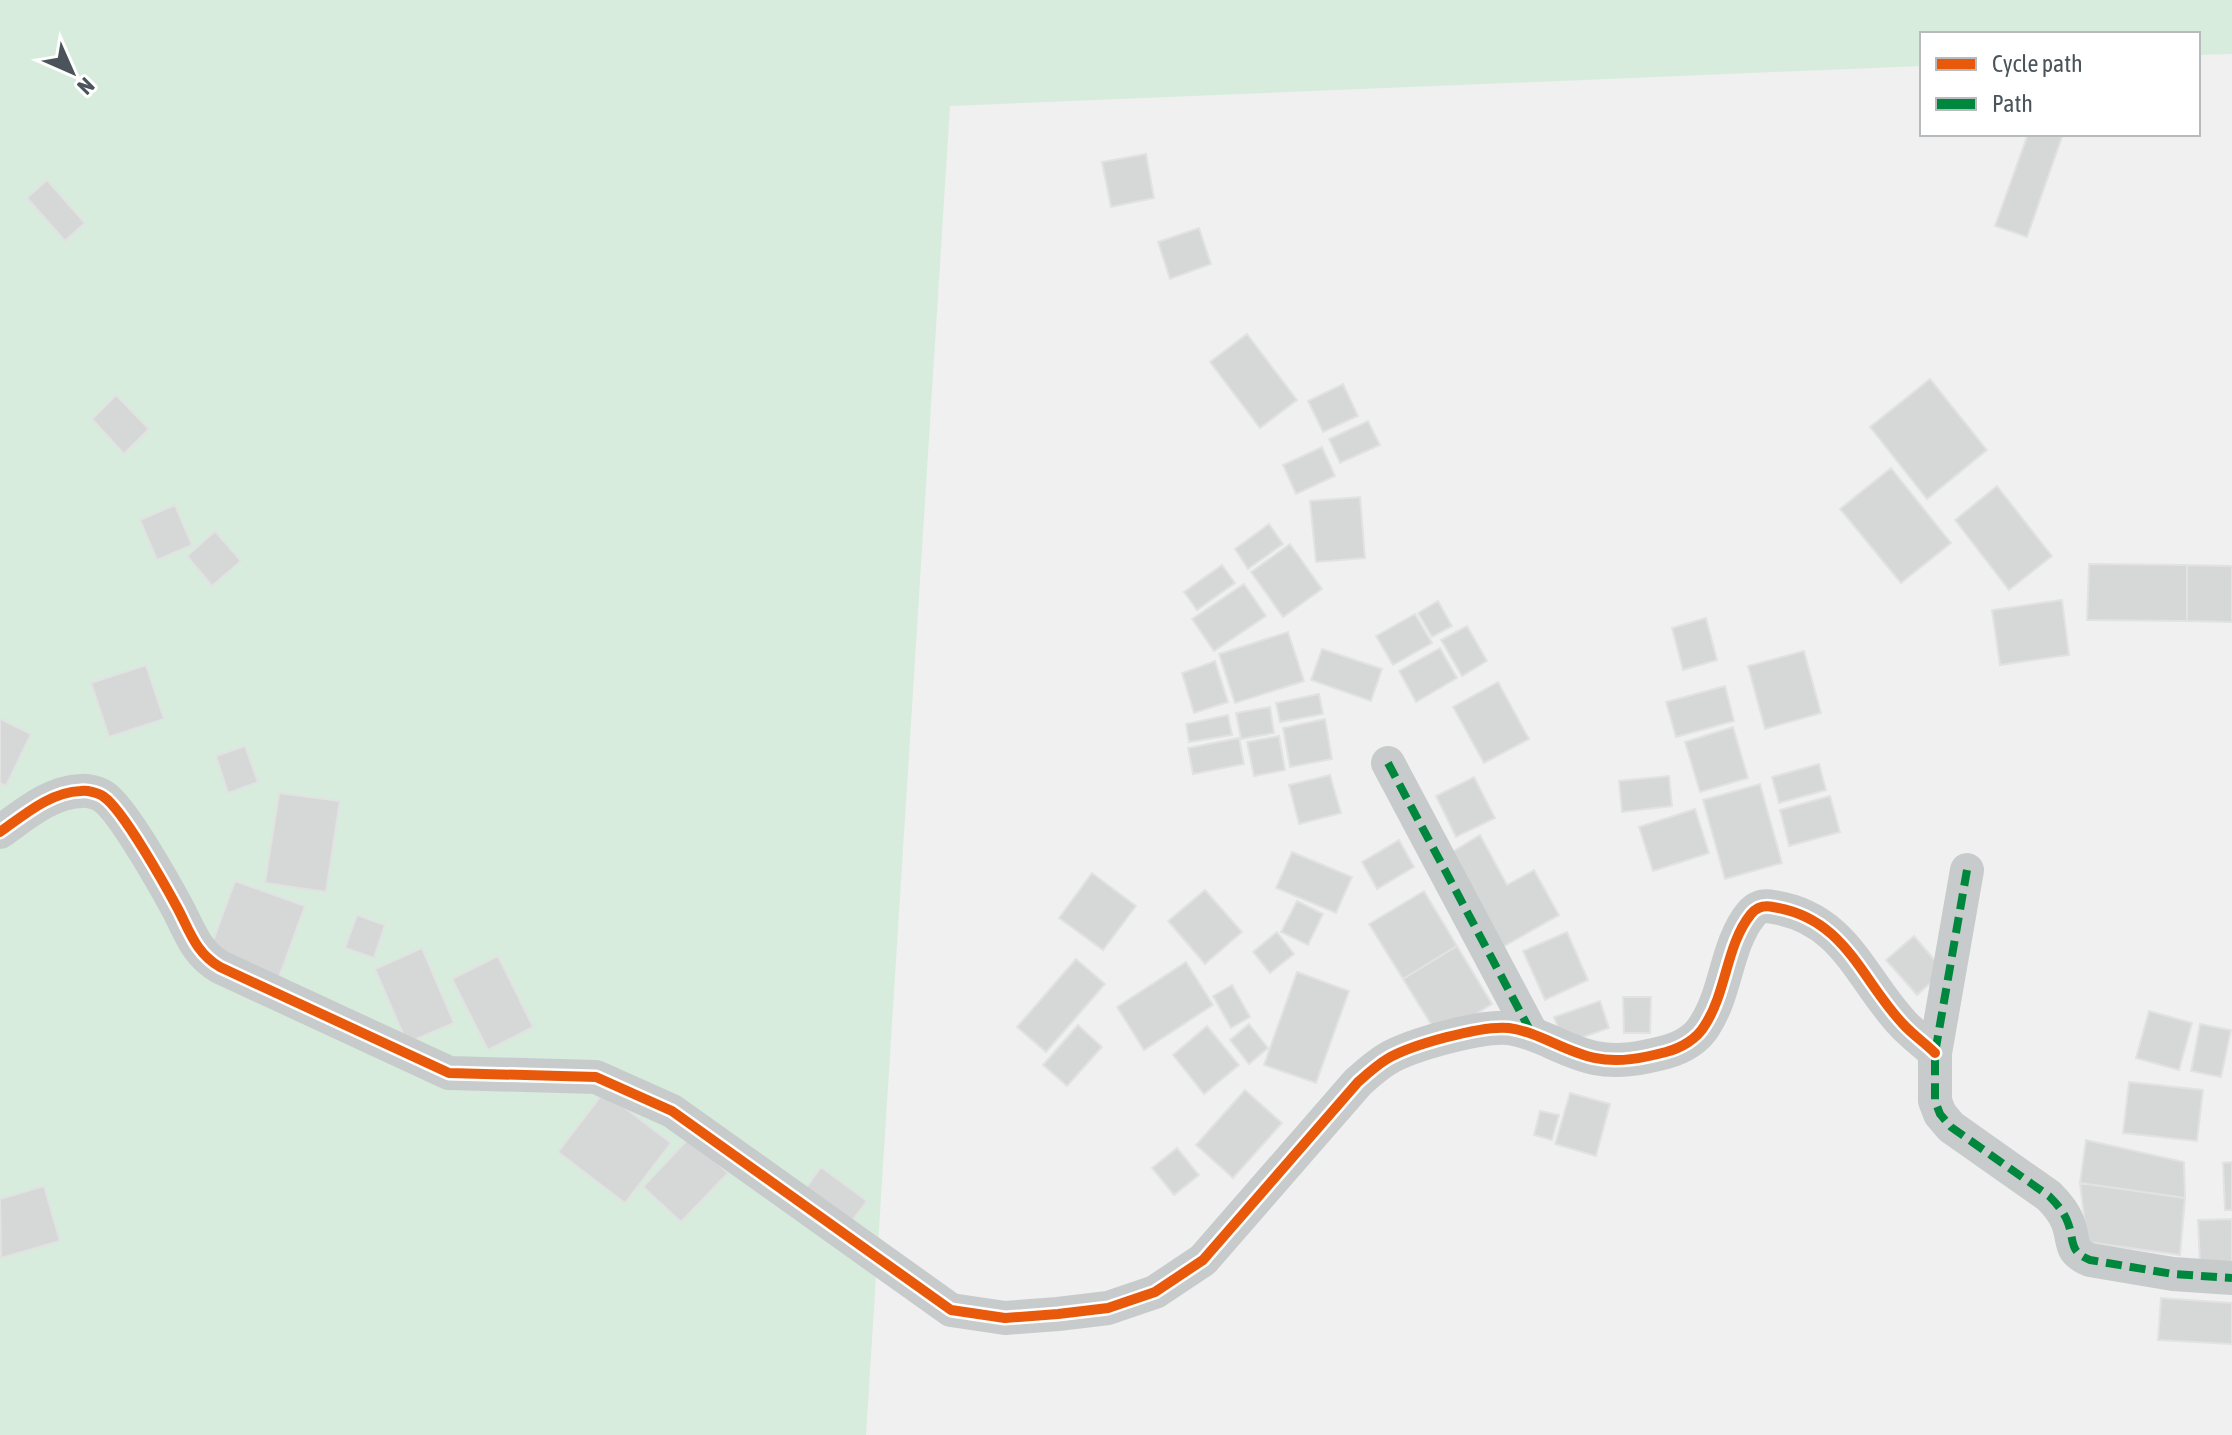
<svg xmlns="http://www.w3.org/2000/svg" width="2232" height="1435" font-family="'Asap Condensed',sans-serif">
	<rect width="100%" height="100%" fill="#f0f0f0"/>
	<path fill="#d7ecdd" d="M0 0H2232V54L2198 55V34H1922V66L950 106 866 1435H0Z"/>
	<path fill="#d6d8d8" stroke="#e2e2e3" stroke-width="2" d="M2028 134H2063L2027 237 1995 226Z
		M1146 154 1154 198 1111 207 1102 162Z
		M47 180 85 223 65 241 27 198Z
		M1199 228 1211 264 1170 279 1158 242Z
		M1247 334 1297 400 1260 428 1210 362Z
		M1930 379 1987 450 1927 499 1870 427Z
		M1343 384 1358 416 1323 432 1308 401Z
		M116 395 149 429 124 454 92 419Z
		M1368 421 1380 445 1340 463 1329 439Z
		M1322 447 1335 476 1296 494 1283 465Z
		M1891 468 1951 543 1901 583 1840 509Z
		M1997 486 2052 556 2009 590 1955 520Z
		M1360 497 1365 558 1316 562 1310 501Z
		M175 505 192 545 157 560 140 520Z
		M1269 524 1283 544 1248 569 1235 549Z
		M215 531 241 561 212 586 187 556Z
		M1290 544 1322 589 1283 617 1251 572Z
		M2089 564 2187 565V621L2087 620Z
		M1222 565 1235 583 1197 610 1184 592Z
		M2187 565 2232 566V622L2187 621Z
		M1244 584 1266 616 1214 651 1192 619Z
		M2062 600 2069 655 2000 665 1992 610Z
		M1438 601 1452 626 1432 637 1418 613Z
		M1415 614 1432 643 1393 665 1376 636Z
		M1706 618 1717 660 1683 670 1672 628Z
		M1467 626 1487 661 1462 676 1441 640Z
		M1288 632 1304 681 1235 703 1219 654Z
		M1440 648 1457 678 1416 702 1399 671Z
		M1322 649 1382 669 1371 701 1311 680Z
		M1804 651 1821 713 1765 729 1748 666Z
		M1215 661 1228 702 1194 713 1182 673Z
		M146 665 164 719 109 737 91 683Z
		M1498 682 1529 739 1484 763 1453 707Z
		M1725 686 1734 721 1676 737 1666 702Z
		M1319 694 1323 714 1280 722 1276 703Z
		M1270 707 1274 733 1241 739 1236 713Z
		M1228 715 1232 735 1189 742 1186 724Z
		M0 719 31 734 6 786 0 783Z
		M1325 719 1332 759 1290 767 1283 728Z
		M1733 727 1748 778 1700 792 1685 742Z
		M1279 736 1285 770 1254 776 1247 742Z
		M1239 738 1244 764 1193 774 1188 748Z
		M245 746 258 782 228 793 216 756Z
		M1819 764 1826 790 1779 803 1772 777Z
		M1330 775 1341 813 1299 824 1289 785Z
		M1669 776 1672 806 1622 812 1619 781Z
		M1474 777 1495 818 1456 837 1436 796Z
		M1760 784 1782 863 1725 879 1703 800Z
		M279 793 340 801 326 892 265 883Z
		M1830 796 1840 832 1789 846 1780 810Z
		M1695 809 1709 853 1653 871 1639 827Z
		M1480 835 1507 885 1534 870 1559 915 1501 948 1449 854Z
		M1399 840 1414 867 1377 889 1362 862Z
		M1292 852 1352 877 1336 913 1276 888Z
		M1092 873 1136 906 1103 950 1059 918Z
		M235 881 305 906 278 980 208 955Z
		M1205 890 1242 932 1205 964 1168 921Z
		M1424 891 1457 946 1403 979 1369 924Z
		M1297 901 1323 914 1308 945 1281 932Z
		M357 915 385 925 374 958 345 948Z
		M1277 932 1294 954 1270 973 1253 952Z
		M1567 932 1588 980 1545 1000 1523 951Z
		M1914 936 1944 971 1917 995 1886 960Z
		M1457 946 1492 1004 1439 1037 1403 979Z
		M422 948 454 1023 407 1043 375 969Z
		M498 956 533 1027 488 1050 452 979Z
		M1076 959 1105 984 1046 1052 1017 1027Z
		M1186 962 1213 1005 1144 1050 1117 1007Z
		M1297 972 1349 991 1316 1083 1264 1065Z
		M1232 985 1250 1017 1231 1028 1213 996Z
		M1623 997H1651L1650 1033H1624Z
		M1600 1001 1609 1028 1564 1044 1554 1017Z
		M2149 1011 2192 1023 2179 1070 2136 1058Z
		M1249 1024 1268 1048 1249 1064 1230 1040Z
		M2200 1024 2231 1030 2221 1077 2191 1071Z
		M1078 1025 1102 1047 1067 1086 1043 1065Z
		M1207 1026 1239 1065 1204 1094 1173 1055Z
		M2129 1082 2203 1090 2197 1141 2123 1133Z
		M1245 1090 1282 1123 1233 1178 1196 1145Z
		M604 1092 671 1143 625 1203 558 1152Z
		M1570 1093 1610 1104 1596 1156 1555 1144Z
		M1540 1111 1559 1115 1552 1140 1534 1135Z
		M690 1137 728 1173 681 1222 643 1187Z
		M2086 1140 2184 1162 2185 1198 2080 1183Z
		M1177 1148 1199 1175 1174 1195 1152 1168Z
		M2232 1162V1210H2225L2223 1163Z
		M821 1167 867 1201 845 1230 800 1196Z
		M2080 1183 2185 1198 2180 1255 2087 1242Z
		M44 1186 60 1241 1 1258 0 1199Z
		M2232 1219V1263L2200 1264 2198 1220Z
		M2161 1298 2232 1303V1344L2158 1340Z"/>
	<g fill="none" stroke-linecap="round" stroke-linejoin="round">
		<path stroke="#c8cbcc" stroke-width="34" d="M1388 763 1532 1034
			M0 832C24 815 50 792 81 791 87 790 99 793 104 797 123 810 165 885 178 909 190 932 196 953 220 967L449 1073 596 1077 672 1111 951 1310 1005 1318 1058 1314 1108 1308 1155 1292 1203 1260 1358 1082C1367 1074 1377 1065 1387 1059 1410 1045 1482 1025 1509 1028 1539 1032 1565 1052 1595 1058 1619 1063 1643 1058 1666 1052 1681 1048 1697 1039 1705 1025 1727 991 1726 945 1751 914 1757 907 1764 905 1773 907 1845 918 1860 978 1903 1024 1913 1035 1925 1043 1935 1053
			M1967 870 1935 1053V1101L1940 1114 1951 1127 2049 1196C2057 1204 2064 1212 2068 1223 2075 1242 2068 1251 2090 1260L2173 1274 2232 1278"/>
		<path stroke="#00873e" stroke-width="8" stroke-dasharray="16 8" stroke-linecap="butt" d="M1388 763 1532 1034
			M1967 870 1935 1053V1101L1940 1114 1951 1127 2049 1196C2057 1204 2064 1212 2068 1223 2075 1242 2068 1251 2090 1260L2173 1274 2232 1278"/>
		<defs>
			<path id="cycleway" d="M0 832C24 815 50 792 81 791 87 790 99 793 104 797 123 810 165 885 178 909 190 932 196 953 220 967L449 1073 596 1077 672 1111 951 1310 1005 1318 1058 1314 1108 1308 1155 1292 1203 1260 1358 1082C1367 1074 1377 1065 1387 1059 1410 1045 1482 1025 1509 1028 1539 1032 1565 1052 1595 1058 1619 1063 1643 1058 1666 1052 1681 1048 1697 1039 1705 1025 1727 991 1726 945 1751 914 1757 907 1764 905 1773 907 1845 918 1860 978 1903 1024 1913 1035 1925 1043 1935 1053"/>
		</defs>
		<use href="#cycleway" stroke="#fff" stroke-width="15"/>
		<use href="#cycleway" stroke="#e8590c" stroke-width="10"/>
	</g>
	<rect x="1920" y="32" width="280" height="104" fill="#ffffff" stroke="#b7bbbd" stroke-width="2"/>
	<rect x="1936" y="58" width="40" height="12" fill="#e8590c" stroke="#b7bbbd" stroke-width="2"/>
	<text x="1992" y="72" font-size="24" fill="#4a545a">Cycle path</text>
	<rect x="1936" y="98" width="40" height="12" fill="#00873e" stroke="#b7bbbd" stroke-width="2"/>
	<text x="1992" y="112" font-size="24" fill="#4a545a">Path</text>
	<g transform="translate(72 72) rotate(135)" stroke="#ffffff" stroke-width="6" paint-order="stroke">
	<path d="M0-6L14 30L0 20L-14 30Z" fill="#4a545a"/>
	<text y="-12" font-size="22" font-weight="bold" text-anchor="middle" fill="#4a545a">N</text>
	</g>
</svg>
